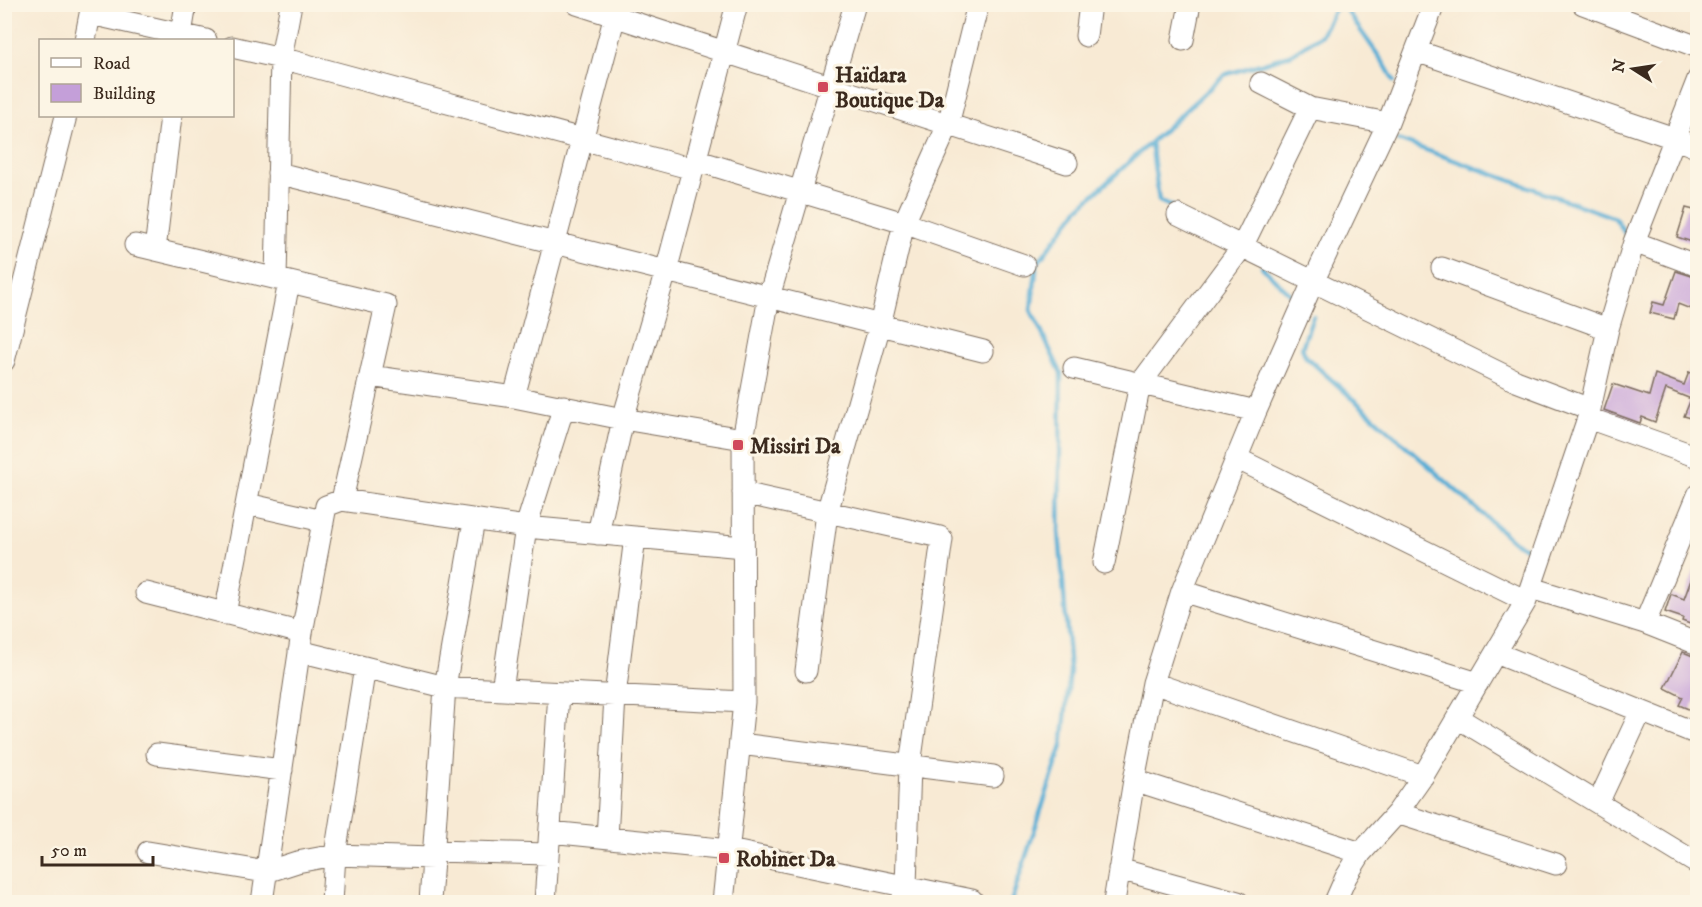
<svg xmlns="http://www.w3.org/2000/svg" width="1702" height="907" font-family="'IM FELL DW Pica',serif">
	<rect width="100%" height="100%" fill="#fcf5e5"/>
	<filter id="ink" filterUnits="userSpaceOnUse"><feTurbulence type="fractalNoise" baseFrequency=".0167" numOctaves="2"/><feDisplacementMap in="SourceGraphic" scale="12" xChannelSelector="R" yChannelSelector="G"/><feConvolveMatrix kernelMatrix="1 2 1 2 8 2 1 2 1" color-interpolation-filters="sRGB"/></filter>
	<filter id="wash" filterUnits="userSpaceOnUse"><feTurbulence type="fractalNoise" baseFrequency=".008" numOctaves="4" result="noise"/><feDisplacementMap in="SourceGraphic" scale="24" xChannelSelector="R" yChannelSelector="G"/><feGaussianBlur stdDeviation="1.35" result="paint"/><feColorMatrix in="noise" values="0 0 0 0 0 0 0 0 0 0 0 0 0 0 0 0 0 1.4 0 .05"/><feComposite in="paint" operator="in"/></filter>
	<g filter="url(#wash)">
		<rect width="100%" height="100%" fill="#f8ead4"/>
		<g fill="none" stroke-linecap="round" stroke-linejoin="round">
			<path stroke="#59aed5" stroke-width="4.5" d="M1342 4 1385 65 1394 81
				M1398 140 1615 218 1628 238
				M1151 142 1159 201 1175 208
				M1262 267 1292 296
				M1313 316 1302 348 1306 357 1514 542 1532 551 1537 550
				M1011 902 1062 746 1070 671 1059 532 1061 373 1031 310 1037 264 1078 209 1224 75 1290 55 1321 35 1338 4"/>
		</g>
		<g id="blocks">
			<path fill="#c49fd9" d="M1686 208 1698 211V244L1677 237Z
				M1676 271 1698 278V312L1678 304 1674 319 1650 313 1653 302 1664 305Z
				M1689 372 1698 376V420L1684 416 1691 399 1666 389 1655 422 1642 417 1640 423 1604 410 1613 384 1649 396 1655 374 1684 385Z
				M1696 566H1698V627L1682 621 1683 618 1665 612 1671 594 1684 599Z
				M1683 652 1698 658V694L1691 710 1679 705 1683 697 1665 688Z"/>
		</g>
	</g>
	<g filter="url(#ink)">
		<use href="#blocks" fill-opacity="0" stroke="#7d6d5e" stroke-width="1.5"/>
		<g fill="none" stroke-linecap="round" stroke-linejoin="round">
			<defs>
				<path id="minor" d="M577 4 1067 163
					M1583 4 1698 47
					M91 14 206 40
					M1086 36 1090 4
					M85 40 92 4
					M180 40 186 4
					M1183 40 1190 4
					M232 47 281 58 693 169
					M1416 51 1674 138 1698 148
					M1261 83 1310 108 1388 123
					M695 160 904 223 1024 265
					M278 173 983 351
					M1178 215 1516 381 1590 409
					M1634 242 1698 266
					M135 245 386 305 342 500
					M155 250 171 116
					M1442 268 1608 329
					M276 279 281 58 291 4
					M4 361 66 116
					M1074 368 1256 411
					M370 376 514 397 623 419 743 439
					M514 397 618 4
					M1588 418 1698 457
					M1236 458 1526 601
					M743 493 940 537 942 539 910 765 906 886 902 902
					M247 504 323 521
					M598 534 623 419 666 271 737 4
					M1104 563 1140 384 1242 247 1310 108
					M1531 588 1645 623 1698 644
					M1182 591 1478 683
					M146 593 302 633
					M225 614 289 282
					M1645 623 1698 495
					M299 651 445 687 744 702
					M1496 653 1698 734
					M806 671 827 513 880 325 904 223 948 125 978 4
					M1153 683 1423 776
					M502 690 526 527 564 406
					M1458 718 1698 864
					M740 744 993 776
					M157 754 282 770
					M1134 780 1361 853
					M1598 803 1641 711
					M1397 813 1556 864
					M550 832 729 850 972 900
					M607 838 615 696 635 537
					M434 851 548 854
					M148 852 266 872 297 862 335 855 433 858
					M1119 869 1238 902
					M262 902 302 633 326 506 342 500 526 527 743 547
					M332 902 335 855 365 667
					M430 902 445 687 474 520
					M545 902 559 693
					M723 902 744 702 743 439 769 297 855 4
					M1114 902 1134 780 1153 683 1182 591 1256 411 1313 282 1388 123 1434 4
					M1335 902 1346 877 1361 853 1397 813 1423 776 1526 601 1588 418 1608 329 1634 242 1698 79"/>
			</defs>
			<use href="#minor" stroke="#7d6d5e" stroke-width="23"/>
			<use href="#minor" stroke="#fff" stroke-width="21"/>
		</g>
	</g>
	<g fill="#d1495b" stroke="#fcf5e5" stroke-width="2">
		<rect x="817" y="81" width="12" height="12" rx="3"/>
		<rect x="732" y="439" width="12" height="12" rx="3"/>
		<rect x="718" y="852" width="12" height="12" rx="3"/>
	</g>
	<g text-anchor="middle" stroke-width="6" stroke-linejoin="round" paint-order="stroke">
		<g font-size="22" font-weight="bold" fill="#3b2a1e" stroke="#fcf5e5" text-anchor="start">
			<text x="835" y="82">Haïdara<tspan x="835" dy="25">Boutique Da</tspan></text>
			<text x="750" y="453">Missiri Da</text>
			<text x="736" y="866">Robinet Da</text>
		</g>
	</g>
	<rect width="1702" height="907" fill="none" stroke="#fcf5e5" stroke-width="24"/>
	<rect x="39" y="39" width="195" height="78" fill="#fcf5e5" stroke="#afa495" stroke-width="1.5"/>
	<rect x="51" y="58" width="30" height="9" fill="#ffffff" stroke="#afa495" stroke-width="1.5"/>
	<text x="93" y="69" font-size="18" fill="#3b2a1e">Road</text>
	<rect x="51" y="84" width="30" height="18" fill="#c49fd9" stroke="#afa495" stroke-width="1.5"/>
	<text x="93" y="99" font-size="18" fill="#3b2a1e">Building</text>
	<g transform="translate(1633 69) rotate(282)" stroke="#fcf5e5" stroke-width="4.5" paint-order="stroke">
	<path d="M0-4.5L10 22L0 15L-10 22Z" fill="#3b2a1e"/>
	<text y="-9" font-size="16" font-weight="bold" text-anchor="middle" fill="#3b2a1e">N</text>
	</g>
	<path d="M42 856v9h111v-9" fill="none" stroke="#3b2a1e" stroke-width="3"/>
	<text x="51" y="856" font-size="18" fill="#3b2a1e" stroke="#fcf5e5" stroke-width="4.5" paint-order="stroke">50 m</text>
</svg>
